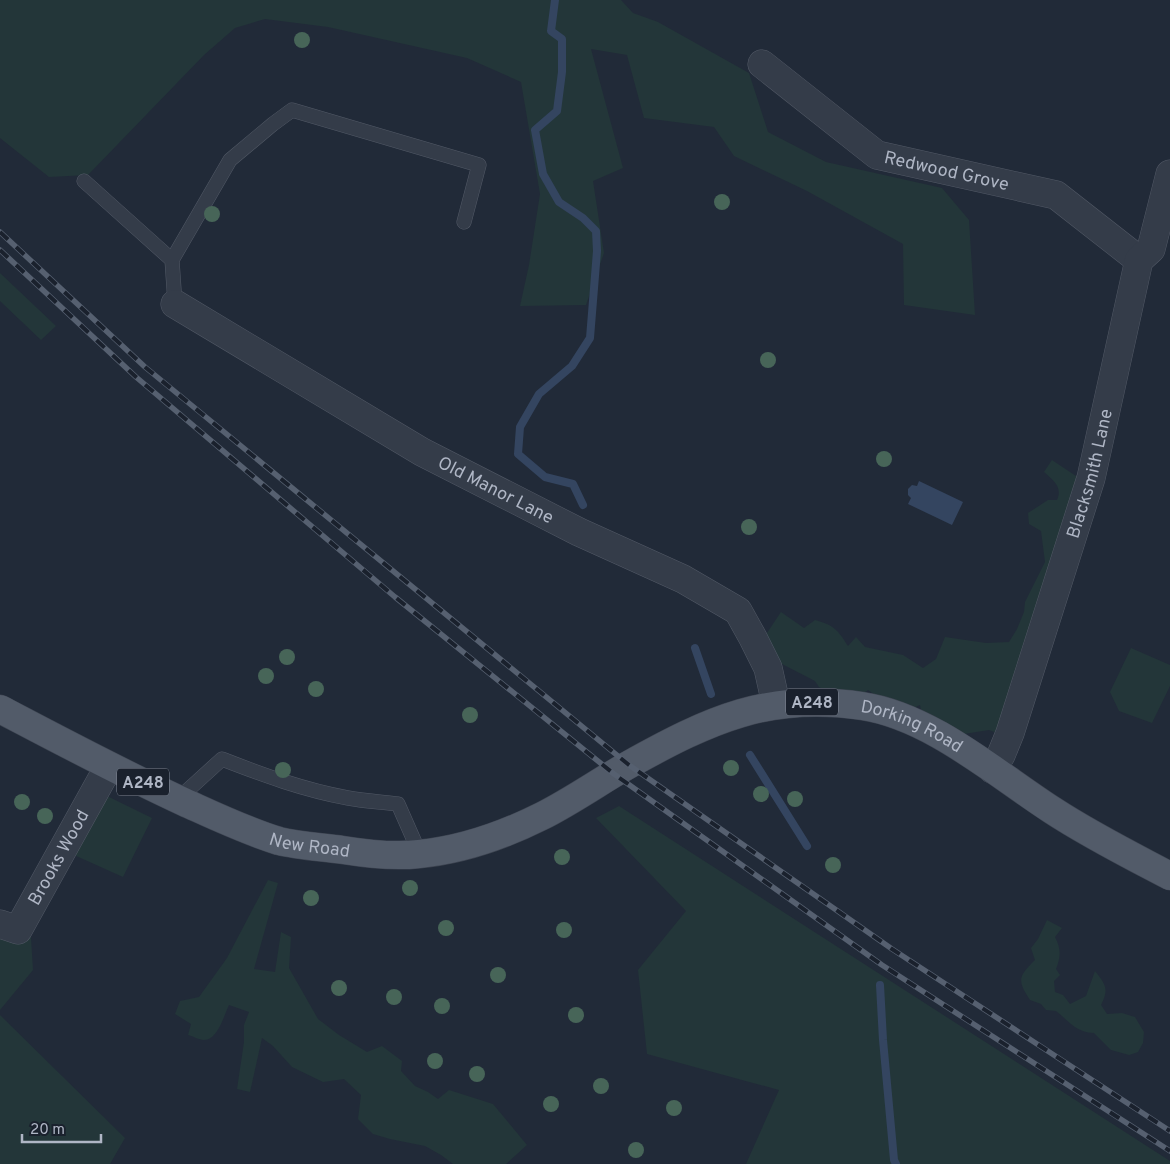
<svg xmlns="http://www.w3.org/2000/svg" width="1170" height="1164" font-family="Overpass,sans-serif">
	<rect width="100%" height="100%" fill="#212a38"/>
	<path fill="#233639" d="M0 0H621L633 13 658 22 749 73 768 132 826 162 942 188 969 220 975 315 904 305 903 244 807 191 734 156 714 127 644 118 627 55 591 49 623 168 593 181 604 253 586 305 520 306 529 265 540 194 521 82 467 58 328 27 265 19 235 28 204 55 88 175 49 177 0 138Z
		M0 273 56 326 41 340 0 301Z
		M1052 460 1082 480 1002 735 989 730 964 734 922 715 920 705 909 710 875 695 868 690 855 700 831 694 819 687 815 681 782 664 770 668 755 651 781 612 804 628 815 620C834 625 838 630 848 646L856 637 865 647 903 655 923 668 936 659 945 637 986 643 1009 642 1017 629 1024 612 1025 602 1045 562 1041 531 1029 524 1028 513 1048 500H1057C1063 487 1053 480 1044 472Z
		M1131 648 1170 665V686L1152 723 1119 711 1110 692Z
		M105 795 152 818 123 877 74 855Z
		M619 806 1170 1161V1164H746L779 1090 647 1054 638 970 686 911 596 818Z
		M268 880 278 883 254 969 275 972 281 932 291 937 289 968 318 1019 339 1035 367 1052 382 1046 402 1061 401 1071 415 1086 428 1092 438 1099 449 1090 493 1104 527 1145 506 1164H453L441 1155 425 1146 390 1139 373 1134 358 1119 361 1095 344 1079 323 1082 292 1067 273 1046 262 1038 250 1092 237 1089 244 1042V1025L249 1012 229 1005C224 1015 218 1040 204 1040 199 1040 193 1036 188 1035L191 1024 175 1014 180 1001 199 997 227 958Z
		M1047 920 1062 928 1055 937C1061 948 1061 957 1056 969L1060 975 1054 981 1055 992 1063 995 1070 1004 1086 996 1095 971C1106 985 1109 989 1101 1005L1107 1014 1122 1013 1135 1017 1144 1032 1143 1043 1138 1052 1129 1055 1111 1050 1094 1033C1075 1032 1070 1022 1056 1011L1046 1010 1041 1004 1030 1000C1017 980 1018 977 1035 960L1031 948 1038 939Z
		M30 922 33 970 0 1010V938Z
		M0 1015 125 1138 110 1164H0Z"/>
	<path fill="#344560" d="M919 481 963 502 952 525 908 504 911 498 908 495V489L912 485 917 486Z"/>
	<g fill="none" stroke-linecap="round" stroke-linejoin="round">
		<path stroke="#344560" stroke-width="8" d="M555 0 551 31 562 39V72L557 111 535 130 543 174 559 202 583 218 596 231 597 251 590 338 572 366 539 394 520 427 518 454 545 477 573 484 583 505
			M695 648 711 694
			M750 755 807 846
			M880 985 883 1040 894 1160 896 1164"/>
		<defs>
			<path id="service" d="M84 181 172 260
				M175 304 172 260 230 160 273 124 292 110 479 165 464 222
				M178 799 222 759C263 775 304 790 348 798 364 801 381 802 398 804L420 854"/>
			<g id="minor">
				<path id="s1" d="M762 64 877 155 1056 195 1139 260"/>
				<path id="s2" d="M175 304 422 452 579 532 683 579 738 611 753 638 768 668 776 704"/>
				<path id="s3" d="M992 769 1001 755 1010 733 1091 478 1139 260 1151 249 1170 174"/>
				<path id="s4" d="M0 924 18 930 109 766"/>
			</g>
			<g id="primary">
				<path id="s5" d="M0 709C61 741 121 773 184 802 215 816 246 831 279 841 299 846 322 847 343 850 368 854 393 857 419 854 461 850 504 835 542 816 572 801 600 781 630 764 709 720 769 692 862 706 930 716 995 773 1052 810 1090 835 1130 855 1170 876"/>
			</g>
		</defs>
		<use href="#service" stroke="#525966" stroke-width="15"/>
		<use href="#minor" stroke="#525966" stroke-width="29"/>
		<use href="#primary" stroke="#3e4552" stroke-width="29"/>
		<use href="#service" stroke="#343c49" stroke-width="14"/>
		<use href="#minor" stroke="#343c49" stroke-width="28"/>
		<use href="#primary" stroke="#525b69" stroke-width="28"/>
		<defs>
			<path id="rail" d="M0 232 145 367 629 765 892 949 1170 1131
				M0 250 136 377 395 597 614 774 882 965 1170 1151"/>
		</defs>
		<use href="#rail" stroke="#566070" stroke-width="5.5"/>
		<use href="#rail" stroke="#1a212d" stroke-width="4" stroke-dasharray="11" stroke-linecap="butt"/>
	</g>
	<g fill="#476558">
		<circle cx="302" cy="40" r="8"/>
		<circle cx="722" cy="202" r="8"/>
		<circle cx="212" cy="214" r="8"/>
		<circle cx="768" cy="360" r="8"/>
		<circle cx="884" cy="459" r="8"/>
		<circle cx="749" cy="527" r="8"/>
		<circle cx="287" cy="657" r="8"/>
		<circle cx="266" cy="676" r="8"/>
		<circle cx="316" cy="689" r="8"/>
		<circle cx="470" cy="715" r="8"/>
		<circle cx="731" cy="768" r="8"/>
		<circle cx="283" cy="770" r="8"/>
		<circle cx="761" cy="794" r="8"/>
		<circle cx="795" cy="799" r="8"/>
		<circle cx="22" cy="802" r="8"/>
		<circle cx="45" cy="816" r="8"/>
		<circle cx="562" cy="857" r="8"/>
		<circle cx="833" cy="865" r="8"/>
		<circle cx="410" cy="888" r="8"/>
		<circle cx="311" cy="898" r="8"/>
		<circle cx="446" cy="928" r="8"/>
		<circle cx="564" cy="930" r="8"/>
		<circle cx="498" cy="975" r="8"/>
		<circle cx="339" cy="988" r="8"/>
		<circle cx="394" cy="997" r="8"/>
		<circle cx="442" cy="1006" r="8"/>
		<circle cx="576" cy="1015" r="8"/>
		<circle cx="435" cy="1061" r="8"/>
		<circle cx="477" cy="1074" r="8"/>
		<circle cx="601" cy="1086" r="8"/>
		<circle cx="551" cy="1104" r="8"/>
		<circle cx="674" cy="1108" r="8"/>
		<circle cx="636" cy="1150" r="8"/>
	</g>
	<g text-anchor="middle" stroke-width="5" stroke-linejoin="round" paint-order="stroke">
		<g fill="#1a212d" stroke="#828997" stroke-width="1">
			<rect x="786" y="688.5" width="52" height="27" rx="4"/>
			<rect x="117" y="768.5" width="52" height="27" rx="4"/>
		</g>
		<g font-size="16" font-weight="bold" fill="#afb6c5">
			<text x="812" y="708">A248</text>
			<text x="143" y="788">A248</text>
		</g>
		<g font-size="18" fill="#afb6c5" stroke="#1a212d">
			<text dy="6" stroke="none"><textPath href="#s1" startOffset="218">Redwood Grove</textPath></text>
			<text dy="6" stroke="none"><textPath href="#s3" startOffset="312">Blacksmith Lane</textPath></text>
			<text dy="6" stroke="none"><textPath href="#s2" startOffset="371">Old Manor Lane</textPath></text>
			<text dy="6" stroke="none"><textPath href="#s5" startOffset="980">Dorking Road</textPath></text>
			<text dy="6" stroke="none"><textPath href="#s5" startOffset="340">New Road</textPath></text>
			<text dy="6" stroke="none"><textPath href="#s4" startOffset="102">Brooks Wood</textPath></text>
		</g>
	</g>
	<path d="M22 1134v8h79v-8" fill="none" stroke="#afb6c5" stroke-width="2.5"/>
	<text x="30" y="1134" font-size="15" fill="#afb6c5" stroke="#1a212d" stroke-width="4" paint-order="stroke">20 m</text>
</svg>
